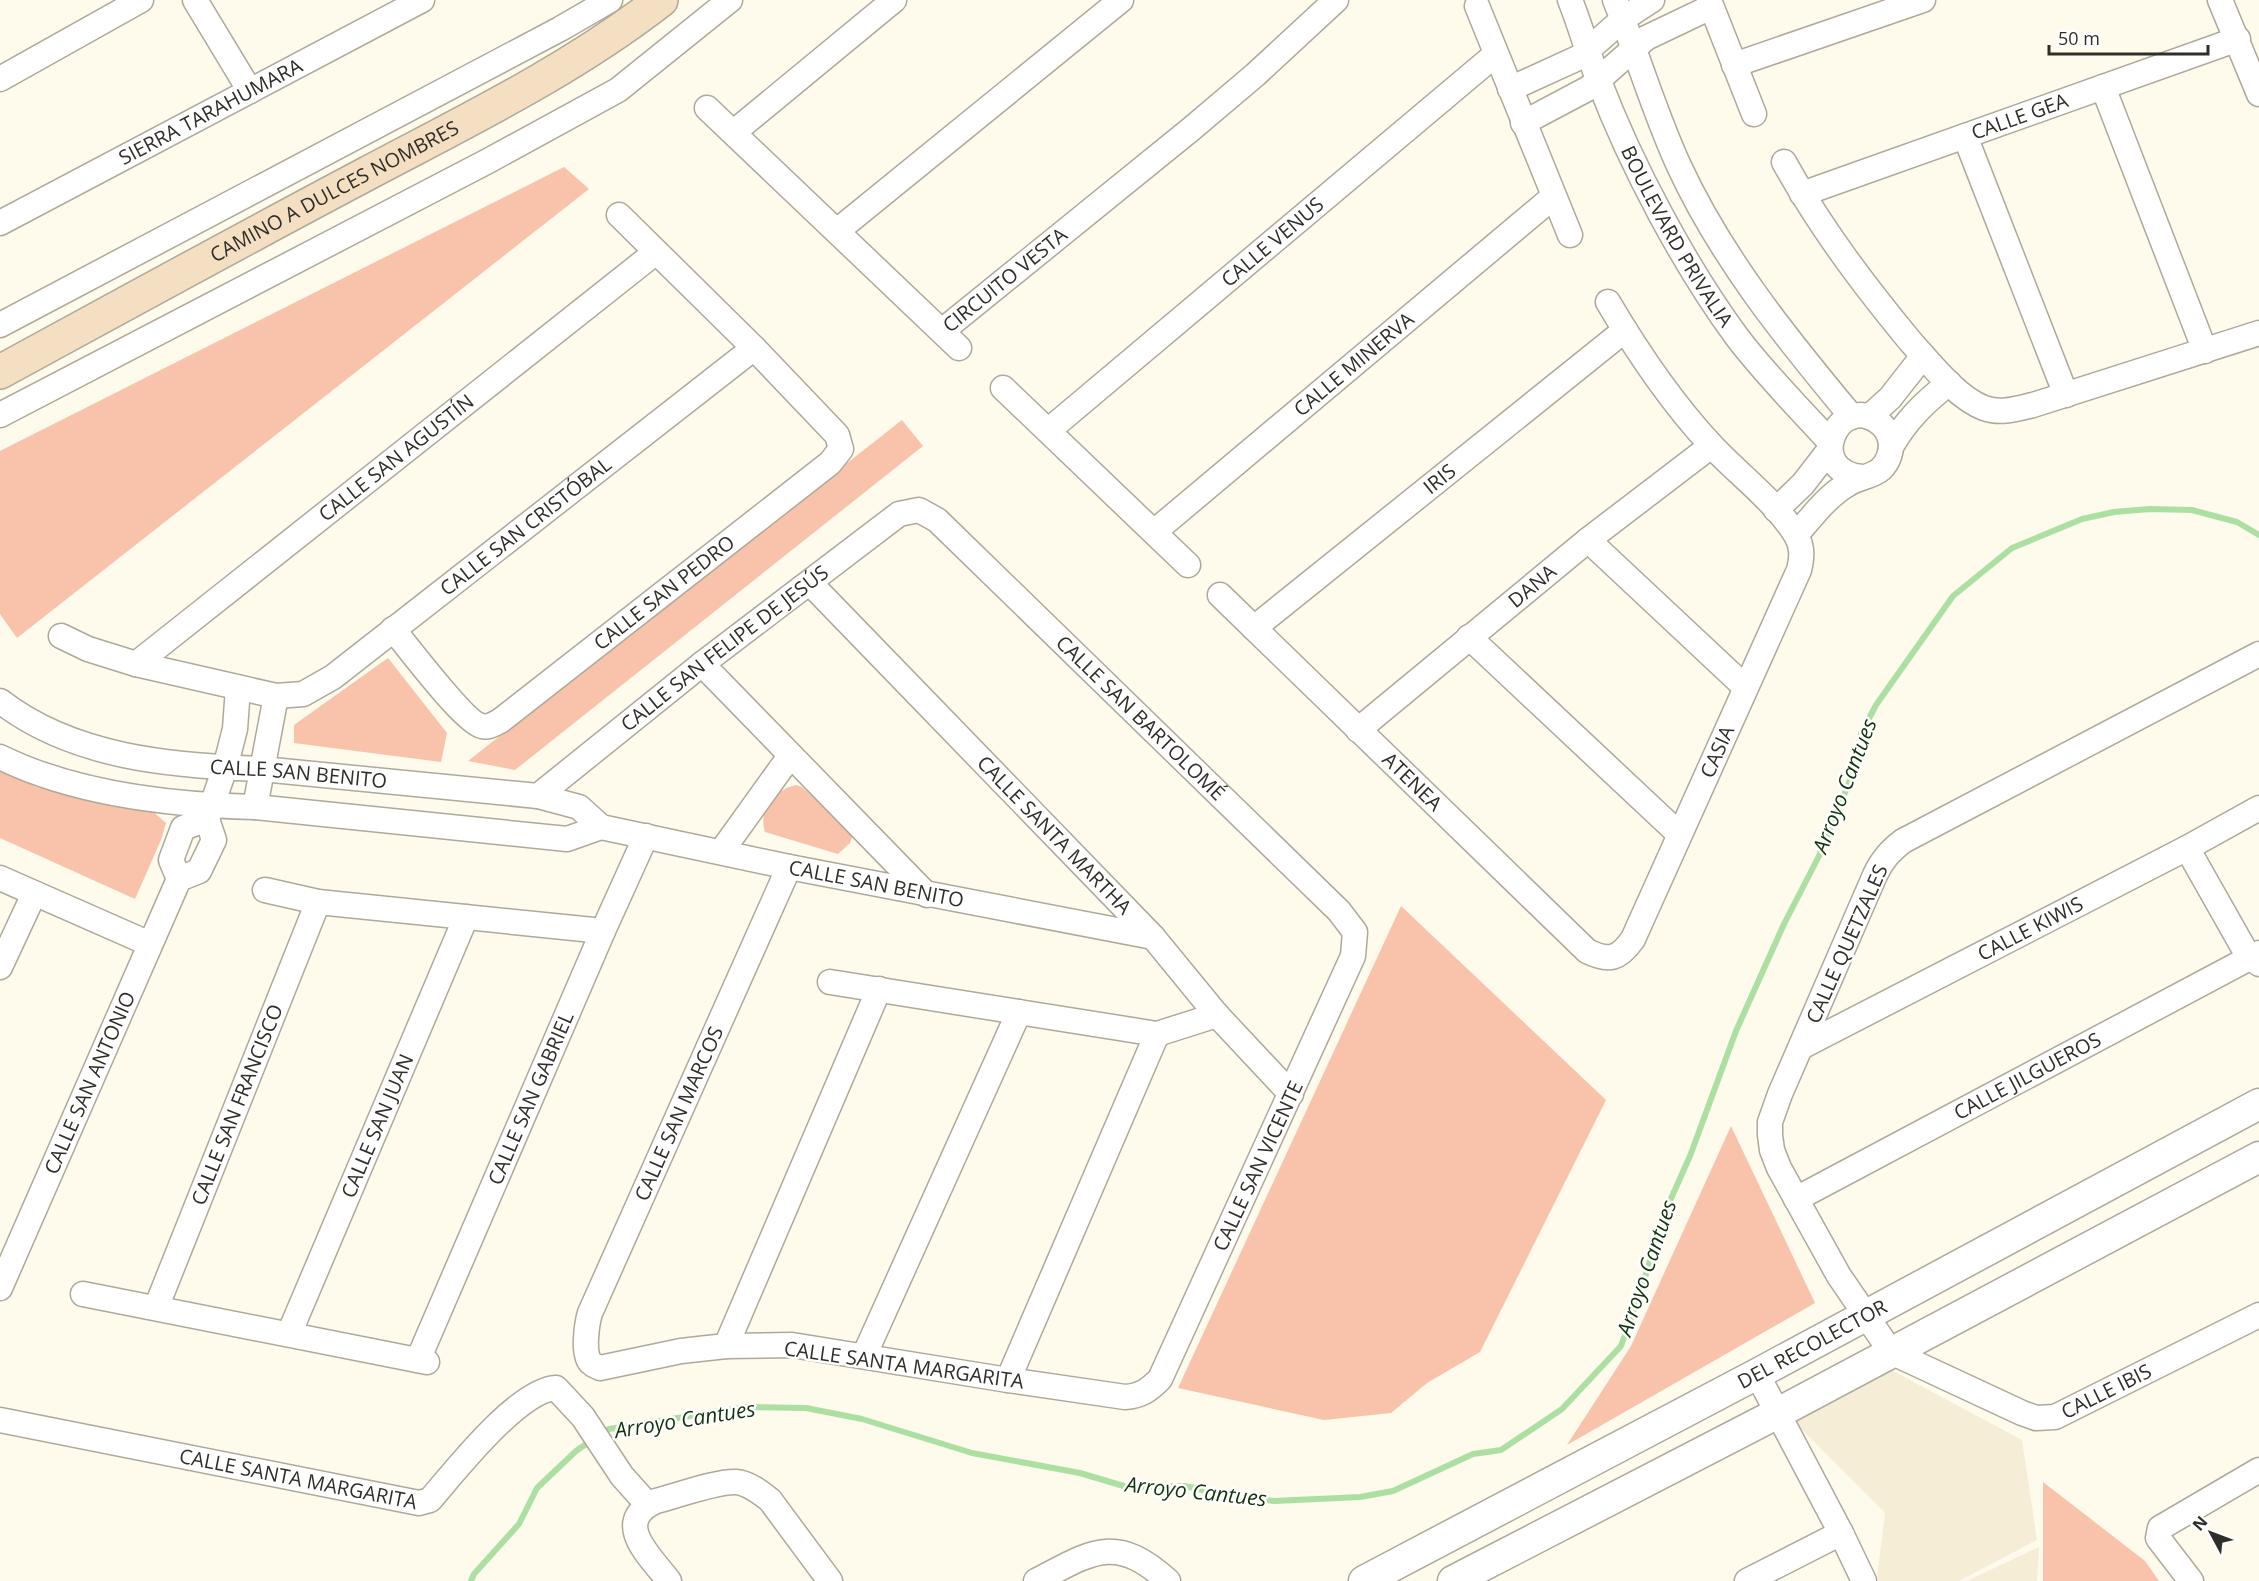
<svg xmlns="http://www.w3.org/2000/svg" width="2259" height="1581" font-family="'Open Sans',sans-serif">
	<rect width="100%" height="100%" fill="#fefaec"/>
	<path fill="#f5edd5" d="M1880 1364 2022 1440 2037 1540 1959 1581H1879L1877 1578 1885 1513 1793 1421Z
		M2039 1547 2037 1581H1967Z"/>
	<path fill="#f9c2ab" d="M564 167 589 189 17 638 0 614V451Z
		M902 420 923 446 515 770 468 761Z
		M388 658 447 733 441 762 294 743V725Z
		M0 766 36 787 149 808 166 823 161 840 135 899 0 838Z
		M796 785 802 787 851 830 853 835 850 843 838 854 765 832C758 809 774 790 796 785Z
		M1401 906 1606 1100 1480 1352 1427 1383 1391 1413 1324 1420 1178 1388Z
		M1731 1126 1815 1303 1567 1445 1631 1346Z
		M2043 1482 2145 1561 2159 1581H2043Z"/>
	<g fill="none" stroke-linecap="round" stroke-linejoin="round">
		<path stroke="#ace0a2" stroke-width="6" d="M600 1435 609 1429 746 1407 806 1408 862 1419 972 1453 1080 1473 1127 1487 1185 1486 1224 1495 1274 1501 1360 1497 1393 1491 1473 1454 1501 1450 1562 1409 1621 1346 1642 1287 1665 1212 1690 1156 1736 1031 1784 924 1819 856 1849 783 1861 734 1876 705 1953 596 2012 548 2082 519 2114 512 2150 509 2192 510 2237 522 2259 535
			M471 1581 474 1574 519 1524 537 1488 576 1451 592 1440"/>
		<defs>
			<g id="minor">
				<path d="M195 0 250 91"/>
				<path id="s1" d="M1570 0C1581 27 1588 55 1599 81 1631 165 1684 265 1737 337 1765 374 1799 408 1830 442"/>
				<path d="M1615 0C1638 55 1654 112 1679 166 1722 259 1787 339 1852 417"/>
				<path d="M1709 0 1754 114"/>
				<path d="M2220 0 2259 94"/>
				<path d="M1477 6 1570 235"/>
				<path d="M1734 65 1923 0"/>
				<path d="M0 79 141 0"/>
				<path d="M2103 87 2205 351"/>
				<path d="M1510 89 1580 57 1623 19 1652 0"/>
				<path d="M707 108 959 348"/>
				<path d="M1523 123 1589 88 1646 38 1711 7"/>
				<path d="M734 132 894 0"/>
				<path d="M1965 136 2066 395"/>
				<path d="M1784 162C1820 227 1863 284 1910 341 1929 362 1957 398 1984 408 2001 414 2016 409 2033 405L2259 333"/>
				<path id="s2" d="M1802 194 2238 39"/>
				<path id="s3" d="M0 223 422 0"/>
				<path d="M837 231 1121 0"/>
				<path d="M0 325 560 29 610 0"/>
				<path id="s4" d="M942 331 1190 130 1255 75 1336 0"/>
				<path d="M1003 388 1188 565"/>
				<path d="M0 415 488 161 618 90 730 0"/>
				<path d="M1869 417 1890 398 1923 356"/>
				<path id="s5" d="M1049 430 1496 54"/>
				<path d="M1891 447C1906 420 1925 402 1949 383"/>
				<path d="M1776 510 1803 484 1830 449"/>
				<path id="s6" d="M1154 532 1553 197"/>
				<path d="M1796 535C1812 517 1827 496 1848 484 1859 477 1872 477 1881 469 1888 462 1891 453 1891 444 1890 435 1885 426 1877 421 1837 394 1804 471 1862 477"/>
				<path d="M1588 540 1745 687"/>
				<path id="s7" d="M810 583 1153 937 1217 1015 1291 1094"/>
				<path id="s8" d="M1220 595 1587 951C1609 962 1619 959 1633 939L1799 570C1802 558 1803 547 1796 535 1775 501 1739 475 1712 446 1671 402 1638 353 1608 302"/>
				<path id="s9" d="M1254 628 1625 330"/>
				<path id="s10" d="M393 629C407 646 465 723 482 726 488 728 494 724 500 721L830 463 841 449 837 435 754 348 619 215"/>
				<path id="s11" d="M61 636 88 649 136 664 276 696 303 694 333 677 754 348"/>
				<path d="M1469 637 1679 834"/>
				<path id="s12" d="M2259 654 1903 841C1890 851 1882 860 1875 875L1780 1094 1770 1122V1135L1772 1150 1779 1168 1839 1276 1891 1352 2022 1413 2036 1418 2055 1417 2259 1315"/>
				<path id="s13" d="M136 664 656 252"/>
				<path d="M702 664 927 895"/>
				<path id="s14" d="M0 701C73 758 173 766 262 769L538 796 579 807 601 827 789 867 1153 937"/>
				<path id="s15" d="M1358 730 1588 540 1711 446"/>
				<path d="M0 757C75 794 172 805 255 807L567 839 601 827"/>
				<path id="s16" d="M538 796 702 664 899 514 919 510 937 520 1339 911 1355 932 1353 956 1160 1379C1149 1390 1141 1396 1125 1397L1008 1380 792 1345 726 1346 681 1351 600 1368C597 1366 594 1366 591 1363 582 1355 587 1323 590 1313L789 867"/>
				<path d="M255 807 276 696"/>
				<path d="M2187 848 2247 954 2259 964"/>
				<path d="M721 852 790 756"/>
				<path d="M0 878 150 944"/>
				<path d="M179 879 171 860 183 828 207 819"/>
				<path d="M265 890 318 902 603 931"/>
				<path d="M0 967 34 894"/>
				<path d="M830 982 1157 1034 1217 1015"/>
				<path id="s17" d="M1801 1047 2187 848 2259 808"/>
				<path id="s18" d="M1796 1199 2259 953"/>
				<path id="s19" d="M0 1288 179 879 199 871 214 840 207 819 225 768 235 729 238 688"/>
				<path d="M83 1294 427 1362"/>
				<path id="s20" d="M156 1308 318 902"/>
				<path id="s21" d="M289 1334 466 917"/>
				<path d="M726 1346 879 989"/>
				<path d="M864 1356 1019 1012"/>
				<path id="s22" d="M418 1360 603 931 646 836"/>
				<path d="M1757 1374 1841 1533 1864 1581"/>
				<path d="M1008 1380 1157 1034"/>
				<path id="s23" d="M0 1420 419 1503 430 1500C455 1471 518 1390 556 1388L583 1417 622 1476 648 1505"/>
				<path d="M669 1581C650 1556 611 1522 656 1501 676 1496 717 1481 736 1482 749 1483 761 1493 770 1500L830 1581"/>
				<path d="M1036 1581C1092 1552 1115 1533 1168 1581"/>
				<path d="M1747 1581 1841 1533"/>
				<path d="M2191 1581 2158 1538 2160 1528 2259 1470"/>
			</g>
			<g id="tertiary">
				<path id="s24" d="M1364 1581 1757 1374 2259 1104"/>
				<path d="M1453 1581 1778 1413 2259 1157"/>
			</g>
			<g id="secondary">
				<path id="s25" d="M0 372C123 305 245 238 368 173 468 120 571 70 661 0"/>
			</g>
		</defs>
		<use href="#minor" stroke="#aea999" stroke-width="27"/>
		<use href="#tertiary" stroke="#aea999" stroke-width="33"/>
		<use href="#secondary" stroke="#aea999" stroke-width="36"/>
		<use href="#minor" stroke="#fff" stroke-width="24"/>
		<use href="#tertiary" stroke="#fff" stroke-width="30"/>
		<use href="#secondary" stroke="#f5dfc3" stroke-width="33"/>
	</g>
	<g text-anchor="middle" stroke-width="5" stroke-linejoin="round" paint-order="stroke">
		<g font-size="20" fill="#302e28" stroke="#fff">
			<text dy="7" stroke="none"><textPath href="#s3" startOffset="238">SIERRA TARAHUMARA</textPath></text>
			<text dy="7" stroke="none"><textPath href="#s2" startOffset="231">CALLE GEA</textPath></text>
			<text dy="7" stroke="none"><textPath href="#s25" startOffset="380">CAMINO A DULCES NOMBRES</textPath></text>
			<text dy="7" stroke="none"><textPath href="#s1" startOffset="260">BOULEVARD PRIVALIA</textPath></text>
			<text dy="7" stroke="none"><textPath href="#s5" startOffset="292">CALLE VENUS</textPath></text>
			<text dy="7" stroke="none"><textPath href="#s4" startOffset="81">CIRCUITO VESTA</textPath></text>
			<text dy="7" stroke="none"><textPath href="#s6" startOffset="261">CALLE MINERVA</textPath></text>
			<text dy="7" stroke="none"><textPath href="#s13" startOffset="332">CALLE SAN AGUSTÍN</textPath></text>
			<text dy="7" stroke="none"><textPath href="#s9" startOffset="238">IRIS</textPath></text>
			<text dy="7" stroke="none"><textPath href="#s11" startOffset="530">CALLE SAN CRISTÓBAL</textPath></text>
			<text dy="7" stroke="none"><textPath href="#s15" startOffset="226">DANA</textPath></text>
			<text dy="7" stroke="none"><textPath href="#s10" startOffset="360">CALLE SAN PEDRO</textPath></text>
			<text dy="7" stroke="none"><textPath href="#s16" startOffset="238">CALLE SAN FELIPE DE JESÚS</textPath></text>
			<text dy="7" stroke="none"><textPath href="#s16" startOffset="783">CALLE SAN BARTOLOMÉ</textPath></text>
			<text dy="7" stroke="none"><textPath href="#s8" startOffset="771">CASIA</textPath></text>
			<text dy="7" stroke="none"><textPath href="#s14" startOffset="312">CALLE SAN BENITO</textPath></text>
			<text dy="7" stroke="none"><textPath href="#s8" startOffset="268">ATENEA</textPath></text>
			<text dy="7" stroke="none"><textPath href="#s7" startOffset="351">CALLE SANTA MARTHA</textPath></text>
			<text dy="7" stroke="none"><textPath href="#s14" startOffset="906">CALLE SAN BENITO</textPath></text>
			<text dy="7" stroke="none"><textPath href="#s17" startOffset="258">CALLE KIWIS</textPath></text>
			<text transform="translate(1847 944) rotate(-66)" y="7">CALLE QUETZALES</text>
			<text dy="7" stroke="none"><textPath href="#s18" startOffset="262">CALLE JILGUEROS</textPath></text>
			<text dy="7" stroke="none"><textPath href="#s19" startOffset="224">CALLE SAN ANTONIO</textPath></text>
			<text dy="7" stroke="none"><textPath href="#s22" startOffset="285">CALLE SAN GABRIEL</textPath></text>
			<text dy="7" stroke="none"><textPath href="#s20" startOffset="219">CALLE SAN FRANCISCO</textPath></text>
			<text dy="7" stroke="none"><textPath href="#s16" startOffset="2427">CALLE SAN MARCOS</textPath></text>
			<text dy="7" stroke="none"><textPath href="#s21" startOffset="226">CALLE SAN JUAN</textPath></text>
			<text transform="translate(1258 1166) rotate(-65)" y="7">CALLE SAN VICENTE</text>
			<text dy="7" stroke="none"><textPath href="#s24" startOffset="507">DEL RECOLECTOR</textPath></text>
			<text transform="translate(904 1365) rotate(8)" y="7">CALLE SANTA MARGARITA</text>
			<text dy="7" stroke="none"><textPath href="#s12" startOffset="1214">CALLE IBIS</textPath></text>
			<text dy="7" stroke="none"><textPath href="#s23" startOffset="304">CALLE SANTA MARGARITA</textPath></text>
		</g>
		<g font-size="21" font-style="italic" fill="#12340b" stroke="#fff">
			<text transform="translate(1845 786) rotate(-69)" y="7">Arroyo Cantues</text>
			<text transform="translate(1647 1268) rotate(-71)" y="7">Arroyo Cantues</text>
			<text transform="translate(685 1420) rotate(-9)" y="7">Arroyo Cantues</text>
			<text transform="translate(1196 1492) rotate(6)" y="7">Arroyo Cantues</text>
		</g>
	</g>
	<g transform="translate(2211 1533) rotate(311)" stroke="#ffffff" stroke-width="4.5" paint-order="stroke">
	<path d="M0-4.5L10 22L0 15L-10 22Z" fill="#302e28"/>
	<text y="-9" font-size="16" font-weight="bold" text-anchor="middle" fill="#302e28">N</text>
	</g>
	<path d="M2049 45v9h159v-9" fill="none" stroke="#302e28" stroke-width="3"/>
	<text x="2058" y="45" font-size="18" fill="#302e28" stroke="#ffffff" stroke-width="4.5" paint-order="stroke">50 m</text>
</svg>
